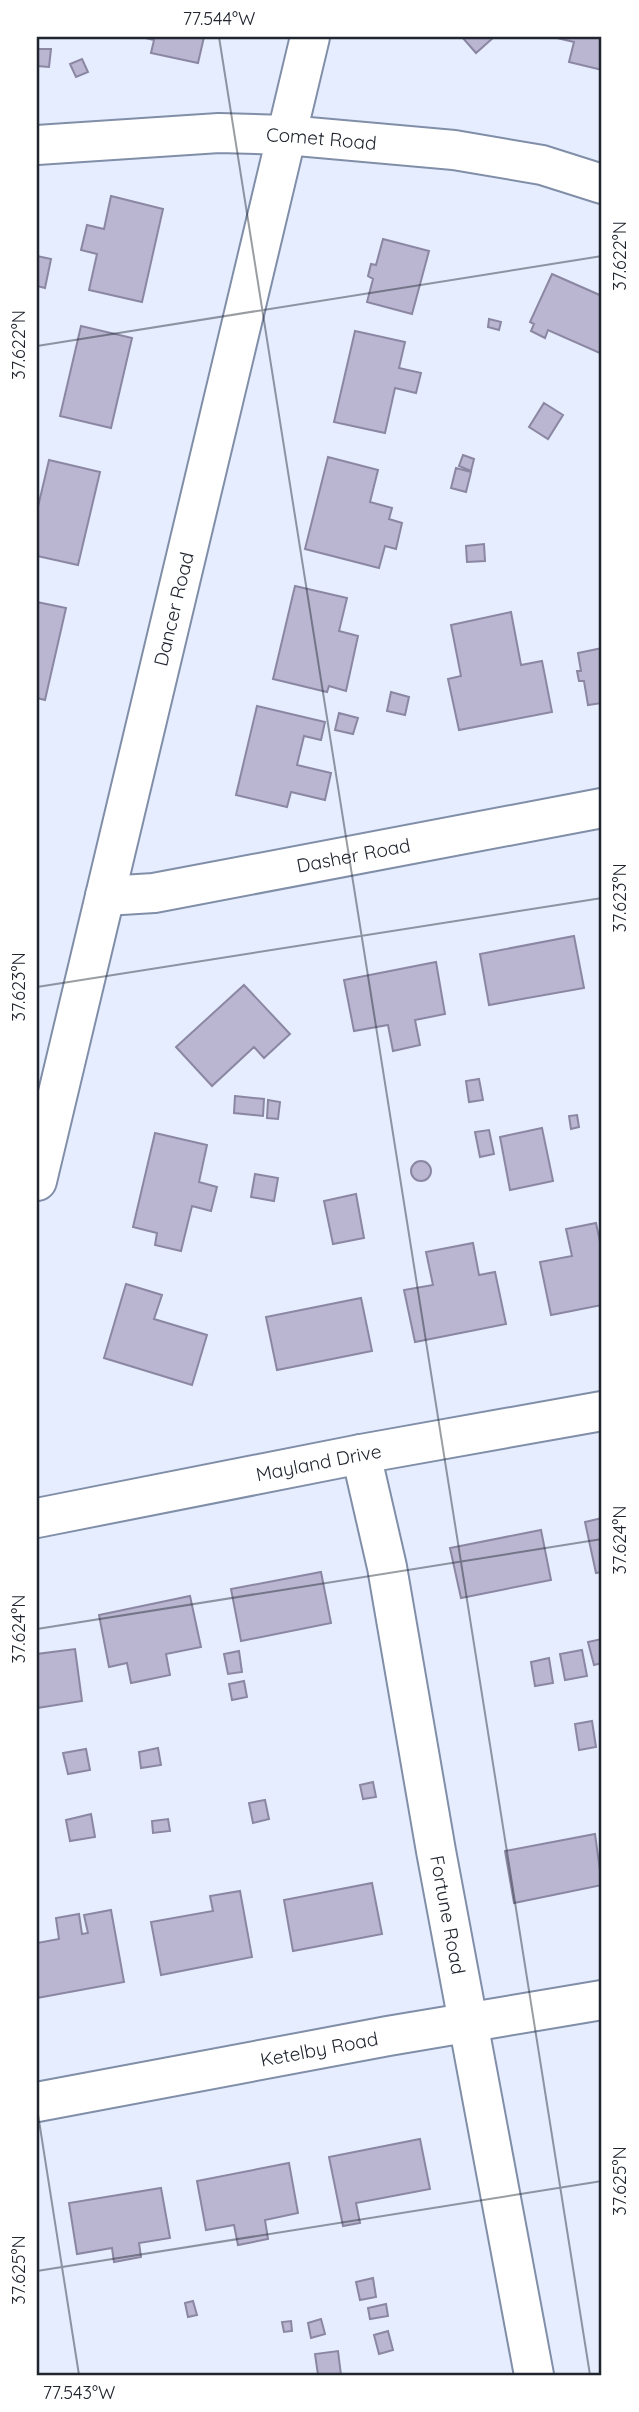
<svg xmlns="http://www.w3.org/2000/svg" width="639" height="2412" font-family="Quicksand,sans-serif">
	<rect width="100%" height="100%" fill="#e5edff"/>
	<path fill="#bab6d2" stroke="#8b87a3" stroke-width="2" d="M141 37H204L198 63 151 53 154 40Z
		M462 37H494L476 53Z
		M602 37V70L569 62 574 42 557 38Z
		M37 49H51L49 67 37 66Z
		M82 59 88 72 76 77 70 64Z
		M111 196 163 209 142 302 89 290 97 254 81 250 87 225 104 229Z
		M383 239 429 251 412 314 367 302 373 279 368 276 371 264 376 265Z
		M37 256 51 259 45 288 37 286Z
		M552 274 602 296V354L548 330 545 338 531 331 534 324 530 322Z
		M489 319 501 322 499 330 488 327Z
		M81 326 132 338 111 428 60 416Z
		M355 331 405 342 399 368 421 373 416 393 395 388 385 433 334 422Z
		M544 403 563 415 548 439 529 427Z
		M463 455 474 459 471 471 459 466Z
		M328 457 378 470 370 502 392 508 389 519 402 523 396 549 385 546 379 568 305 549Z
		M49 460 100 472 78 565 37 556V511Z
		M456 468 471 472 466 492 451 488Z
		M484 544 485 561 467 562 466 546Z
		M295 586 347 598 339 631 358 636 346 691 329 686 327 692 273 679Z
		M37 602 66 608 45 700 37 698Z
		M511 612 521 665 542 661 552 712 459 730 448 679 461 676 451 625Z
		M602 648V703L588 705 584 681H579L577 671H581L578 653Z
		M391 692 409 697 405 715 387 711Z
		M257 706 325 722 321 740 304 736 297 765 331 773 325 800 291 792 287 807 236 795Z
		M339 713 358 718 353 734 335 730Z
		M574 936 584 988 489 1005 480 954Z
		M436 962 445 1014 415 1020 420 1045 393 1051 388 1025 354 1031 344 980Z
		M244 985 290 1034 264 1058 254 1047 212 1086 176 1047Z
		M479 1079 483 1100 469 1102 466 1081Z
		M235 1096 264 1099 263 1116 234 1113Z
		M268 1100 280 1102 278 1119 267 1118Z
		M577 1115 579 1127 571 1129 569 1116Z
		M542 1128 553 1181 510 1190 500 1137Z
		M489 1130 494 1154 480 1157 475 1132Z
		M155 1133 207 1145 199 1182 217 1187 211 1211 192 1206 181 1251 155 1245 157 1233 133 1227Z
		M411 1171a10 10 0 1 1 20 0a10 10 0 1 1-20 0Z
		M255 1174 278 1178 274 1201 251 1197Z
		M356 1194 364 1238 333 1244 324 1201Z
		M596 1223 602 1251V1305L551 1315 540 1262 572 1256 566 1229Z
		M473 1243 479 1275 495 1272 506 1324 415 1342 404 1290 433 1285 426 1252Z
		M126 1284 162 1295 154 1319 207 1335 192 1385 104 1358Z
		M361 1298 372 1351 277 1370 266 1317Z
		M602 1518V1572L596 1573 585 1522Z
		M541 1530 551 1580 461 1598 450 1548Z
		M321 1572 331 1623 241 1641 231 1589Z
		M190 1596 201 1647 166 1654 170 1675 131 1683 127 1663 109 1667 99 1615Z
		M602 1639V1663L594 1665 588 1642Z
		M75 1649 82 1701 37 1708V1654Z
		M582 1650 587 1676 565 1680 560 1654Z
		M239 1651 242 1672 228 1674 224 1654Z
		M549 1658 553 1683 535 1686 531 1662Z
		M244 1681 247 1697 232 1700 229 1684Z
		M592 1721 596 1747 579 1750 575 1724Z
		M158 1748 161 1765 141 1768 139 1752Z
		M86 1749 90 1770 68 1774 63 1753Z
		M373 1782 376 1797 363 1799 360 1785Z
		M265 1800 269 1819 253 1823 249 1803Z
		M91 1814 95 1837 70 1841 66 1820Z
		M168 1819 170 1831 153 1833 152 1821Z
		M595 1834 602 1885 514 1903 505 1851Z
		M372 1883 382 1934 293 1951 284 1900Z
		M240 1891 252 1957 161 1975 151 1922 213 1911 210 1896Z
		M111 1910 124 1982 37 1998V1943L59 1939 56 1918 79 1914 82 1934 88 1933 84 1915Z
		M420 2139 430 2189 356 2203 360 2223 343 2226 329 2157Z
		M289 2163 298 2213 265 2220 268 2239 238 2245 234 2225 206 2230 197 2181Z
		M161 2188 170 2238 139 2243 141 2257 114 2262 112 2248 77 2254 69 2203Z
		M373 2278 376 2297 360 2300 356 2282Z
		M193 2301 197 2315 188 2317 185 2303Z
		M386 2304 388 2316 370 2319 368 2308Z
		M321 2319 325 2334 311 2338 308 2323Z
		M291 2321 292 2331 284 2332 282 2322Z
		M388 2331 393 2350 379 2354 374 2335Z
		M338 2351 341 2375H318L315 2354Z"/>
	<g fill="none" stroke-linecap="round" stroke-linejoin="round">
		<defs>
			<g id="minor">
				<path id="s1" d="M37 145 219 133 286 135 454 150 542 165 602 184"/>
				<path id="s2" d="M105 896 154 893 602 808"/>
				<path id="s3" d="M37 1181 310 37"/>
				<path id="s4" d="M361 1454 387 1567 436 1851 534 2375"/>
				<path id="s5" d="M37 1518 361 1454 602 1411"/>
				<path id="s6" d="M37 2102 388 2036 602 2000"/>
			</g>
		</defs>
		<use href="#minor" stroke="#818ea8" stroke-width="42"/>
		<use href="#minor" stroke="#fff" stroke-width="38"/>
	</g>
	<path fill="none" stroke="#20252f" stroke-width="2" stroke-opacity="0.45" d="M219 37 590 2375M37 346 602 256M37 987 602 898M37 1629 602 1539M37 2108 79 2375M37 2271 602 2181"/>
	<g text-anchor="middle" stroke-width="5" stroke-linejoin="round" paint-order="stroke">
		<g font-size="19" fill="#20252f" stroke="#fff">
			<text dy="7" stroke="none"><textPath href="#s1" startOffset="285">Comet Road</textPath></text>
			<text dy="7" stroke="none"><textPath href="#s3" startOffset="588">Dancer Road</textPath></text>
			<text dy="7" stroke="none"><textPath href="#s2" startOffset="252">Dasher Road</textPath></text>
			<text dy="7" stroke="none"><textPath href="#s5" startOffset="287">Mayland Drive</textPath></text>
			<text dy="7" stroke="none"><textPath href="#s4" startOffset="469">Fortune Road</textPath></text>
			<text dy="7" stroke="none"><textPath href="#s6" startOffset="287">Ketelby Road</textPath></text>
		</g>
	</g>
	<rect width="639" height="2412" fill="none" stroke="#ffffff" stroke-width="77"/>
	<rect x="38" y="38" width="562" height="2336" fill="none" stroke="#20252f" stroke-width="2.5"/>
	<g font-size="18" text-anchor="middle" fill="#20252f">
		<text x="219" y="25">77.544°W</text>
		<text transform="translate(620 256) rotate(-90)" y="6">37.622°N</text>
		<text transform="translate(19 345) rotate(-90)" y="6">37.622°N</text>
		<text transform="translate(620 898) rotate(-90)" y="6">37.623°N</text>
		<text transform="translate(19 987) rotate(-90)" y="6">37.623°N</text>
		<text transform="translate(620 1540) rotate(-90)" y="6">37.624°N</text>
		<text transform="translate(19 1629) rotate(-90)" y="6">37.624°N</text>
		<text transform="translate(620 2181) rotate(-90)" y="6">37.625°N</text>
		<text transform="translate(19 2270) rotate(-90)" y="6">37.625°N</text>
		<text x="79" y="2399">77.543°W</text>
	</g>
</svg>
